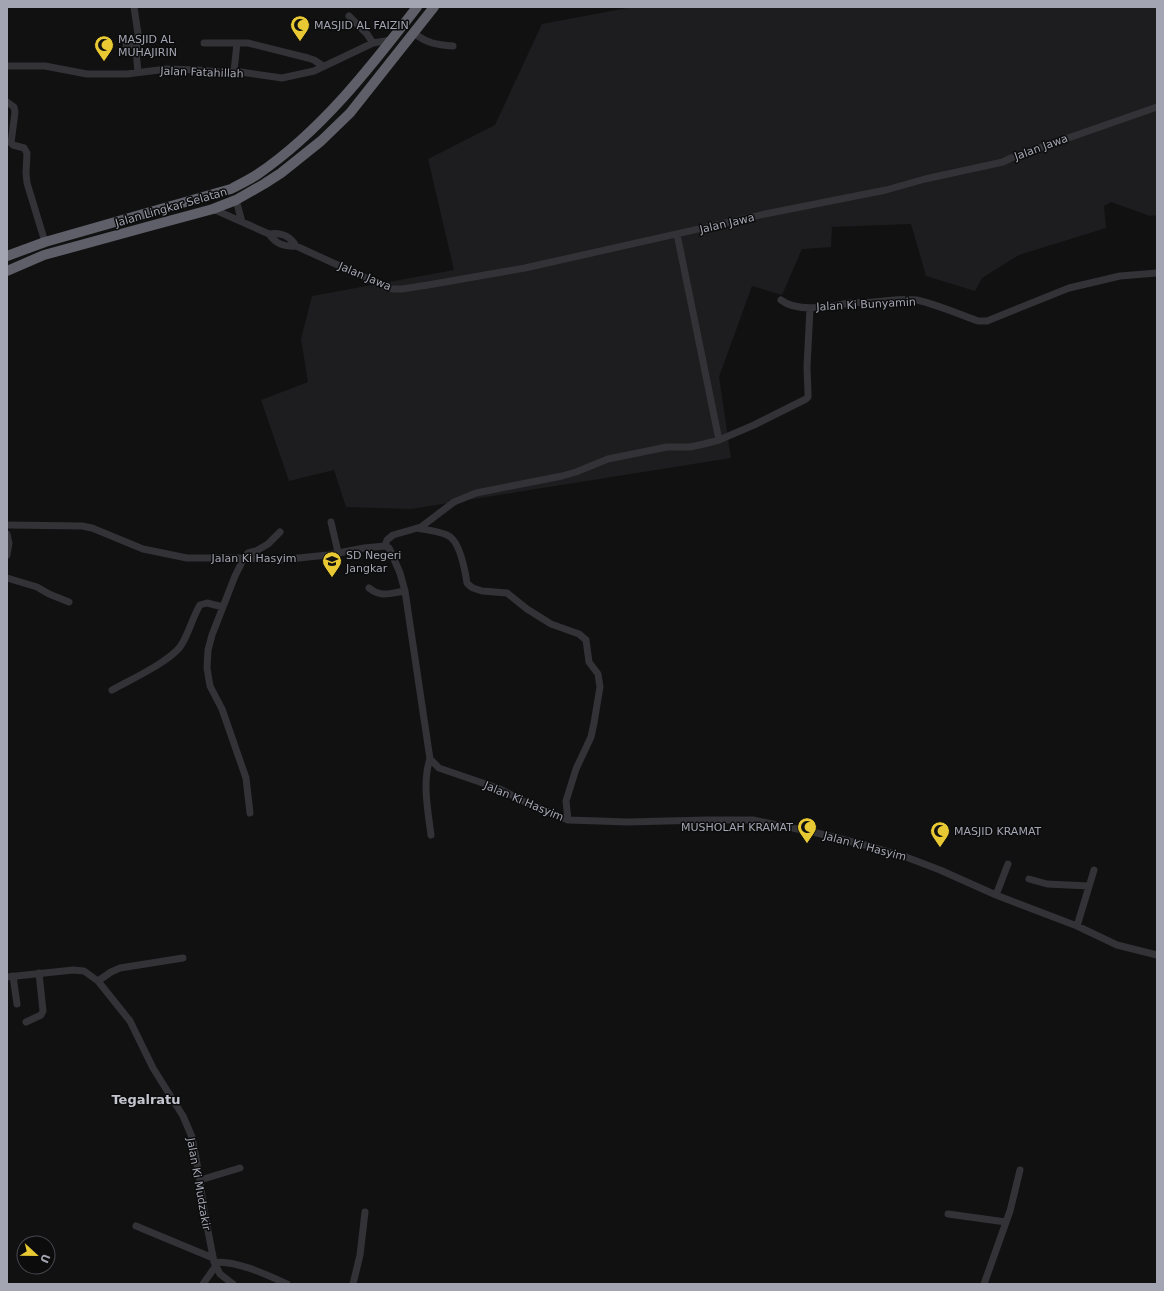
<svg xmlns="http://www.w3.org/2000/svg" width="1164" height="1291" font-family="'DejaVu Sans',sans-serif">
	<rect width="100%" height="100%" fill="#111112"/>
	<path fill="#1d1d1f" d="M627 7H1157V215L1150 216 1111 202 1104 206 1106 228 1019 255 982 278 975 291 926 276 911 224 832 227 831 247 802 249 782 295 752 286 719 377 731 458 411 509 346 507 334 470 289 481 261 400 308 382 301 339 312 296 454 270 428 159 495 125 542 24 627 8Z"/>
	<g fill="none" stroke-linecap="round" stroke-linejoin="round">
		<path stroke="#323237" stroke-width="7" d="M134 7 138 34 136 51 138 72
			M349 16 367 34 373 43
			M414 33C426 43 437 45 453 46
			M204 43H248L308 58 314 60 323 66
			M126 45H137
			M7 66H45L87 74H127L167 69 198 70 219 72 234 71 282 78 314 71 373 43 391 40
			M234 71 237 43
			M7 102 14 107 15 112 11 143 13 145 24 148 27 153 26 173 27 183 45 242
			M236 200 242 222
			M213 209 269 234C282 232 290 236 296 246
			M269 234C276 244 284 247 296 246L386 287 393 289H402L428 285 525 268 765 214 886 190 925 179 1003 162 1011 158 1157 107
			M677 234 719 440
			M781 300C797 313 830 307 849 303 857 302 866 303 874 302 888 301 903 298 917 300 935 304 959 314 978 321H987L1069 288 1120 276 1157 273
			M331 522 338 552
			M7 525 82 526 92 528 143 549 187 558H244L279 560 328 555 364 548 385 546 389 548 391 552 400 573 405 591 430 759 439 768 500 789 527 803 568 820 628 822 706 820H753L817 833 869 846 906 857 940 870 996 895 1077 926 1117 945 1157 955
			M417 528C426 530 438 531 447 535 460 540 465 570 467 583L470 586 473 588 482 591 507 593 527 609 551 624 579 634 586 640 589 662 598 674 600 687 594 723 591 737 576 769 566 801 568 820
			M7 534 9 543 7 555
			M385 546 387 540 393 535 421 527 454 502 476 493 562 476 576 472 608 459 667 447H690L704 444 719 440 754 425 806 399 808 397V393L807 367 810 308
			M7 578 37 587 49 594 69 602
			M369 588C381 598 391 593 405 591
			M112 690C130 680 167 663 180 647 189 634 192 618 200 605L207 603 223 607
			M430 759C422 782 428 811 431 835
			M250 813 246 778 222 709 210 686 207 668 208 650 212 635 235 576 244 558 248 553 256 551 268 544 280 532
			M1029 879 1047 884 1089 886
			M996 895 1008 864
			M1077 926 1094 870
			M13 976 17 1004
			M7 977 73 970 84 971 98 981 130 1021 153 1068 183 1116 192 1137 200 1180 203 1205 214 1262 220 1274 233 1284
			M98 981 111 972 120 968 183 958
			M26 1022 41 1015 43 1011 39 973
			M200 1180 240 1168
			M948 1214 1006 1222
			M136 1226 213 1258
			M214 1262C238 1261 265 1274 287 1284
			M203 1284 215 1267
			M353 1284 360 1255 365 1212
			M984 1284 1010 1211 1020 1170"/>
		<path stroke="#5e5f68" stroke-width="10" d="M7 256 45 242 231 189C240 184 249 180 258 174 321 131 370 68 417 7
			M7 271 44 255 150 226 213 209 236 200 264 184 281 173 321 141 350 113 434 7"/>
	</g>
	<defs>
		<symbol id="mosque-pin" viewBox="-11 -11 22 30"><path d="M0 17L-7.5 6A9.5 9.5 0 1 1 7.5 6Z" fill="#e8c933" stroke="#0c0c0d"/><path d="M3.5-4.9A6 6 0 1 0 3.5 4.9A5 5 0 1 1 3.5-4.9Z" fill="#111"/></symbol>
		<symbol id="school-pin" viewBox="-11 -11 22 30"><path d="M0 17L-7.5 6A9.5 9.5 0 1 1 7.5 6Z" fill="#e8c933" stroke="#0c0c0d"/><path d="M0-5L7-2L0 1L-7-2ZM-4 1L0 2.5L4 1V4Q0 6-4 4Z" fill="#111"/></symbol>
	</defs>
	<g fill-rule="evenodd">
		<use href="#mosque-pin" x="289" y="14" width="22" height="30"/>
		<use href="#mosque-pin" x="93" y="34" width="22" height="30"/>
		<use href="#school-pin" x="321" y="550" width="22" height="30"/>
		<use href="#mosque-pin" x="796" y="816" width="22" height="30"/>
		<use href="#mosque-pin" x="929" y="820" width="22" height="30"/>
	</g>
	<g text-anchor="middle" stroke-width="3" stroke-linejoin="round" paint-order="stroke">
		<g font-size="11" fill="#a3a5b2" stroke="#0c0c0d" text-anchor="start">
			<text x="314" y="29">MASJID AL FAIZIN</text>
			<text x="118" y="43">MASJID AL<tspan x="118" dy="13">MUHAJIRIN</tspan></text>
			<text x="346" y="559">SD Negeri<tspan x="346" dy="13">Jangkar</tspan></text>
			<text x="793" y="831" text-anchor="end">MUSHOLAH KRAMAT</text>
			<text x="954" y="835">MASJID KRAMAT</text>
		</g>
		<g font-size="11" fill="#a3a5b2" stroke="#0c0c0d">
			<text transform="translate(202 72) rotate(2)" y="4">Jalan Fatahillah</text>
			<text transform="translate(1041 147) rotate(-20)" y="4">Jalan Jawa</text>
			<text transform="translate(171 207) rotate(-16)" y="4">Jalan Lingkar Selatan</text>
			<text transform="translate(727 223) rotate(-13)" y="4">Jalan Jawa</text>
			<text transform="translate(365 276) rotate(23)" y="4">Jalan Jawa</text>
			<text transform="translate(866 304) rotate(-3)" y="4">Jalan Ki Bunyamin</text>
			<text x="254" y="562">Jalan Ki Hasyim</text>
			<text transform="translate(524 801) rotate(23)" y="4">Jalan Ki Hasyim</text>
			<text transform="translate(865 846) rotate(15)" y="4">Jalan Ki Hasyim</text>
			<text transform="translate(199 1184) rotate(80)" y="4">Jalan Ki Mudzakir</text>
		</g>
		<g font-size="13" font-weight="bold" fill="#c4c5cf" stroke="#0c0c0d">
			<text x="146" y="1104">Tegalratu</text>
		</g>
	</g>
	<rect width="1164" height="1291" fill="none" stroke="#a3a5b2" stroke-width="16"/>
	<g transform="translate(36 1255) rotate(112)"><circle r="19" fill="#0c0c0d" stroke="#48494f"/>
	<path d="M0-3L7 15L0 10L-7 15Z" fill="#e8c933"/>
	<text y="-6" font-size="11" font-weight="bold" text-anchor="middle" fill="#a3a5b2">U</text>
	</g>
</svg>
